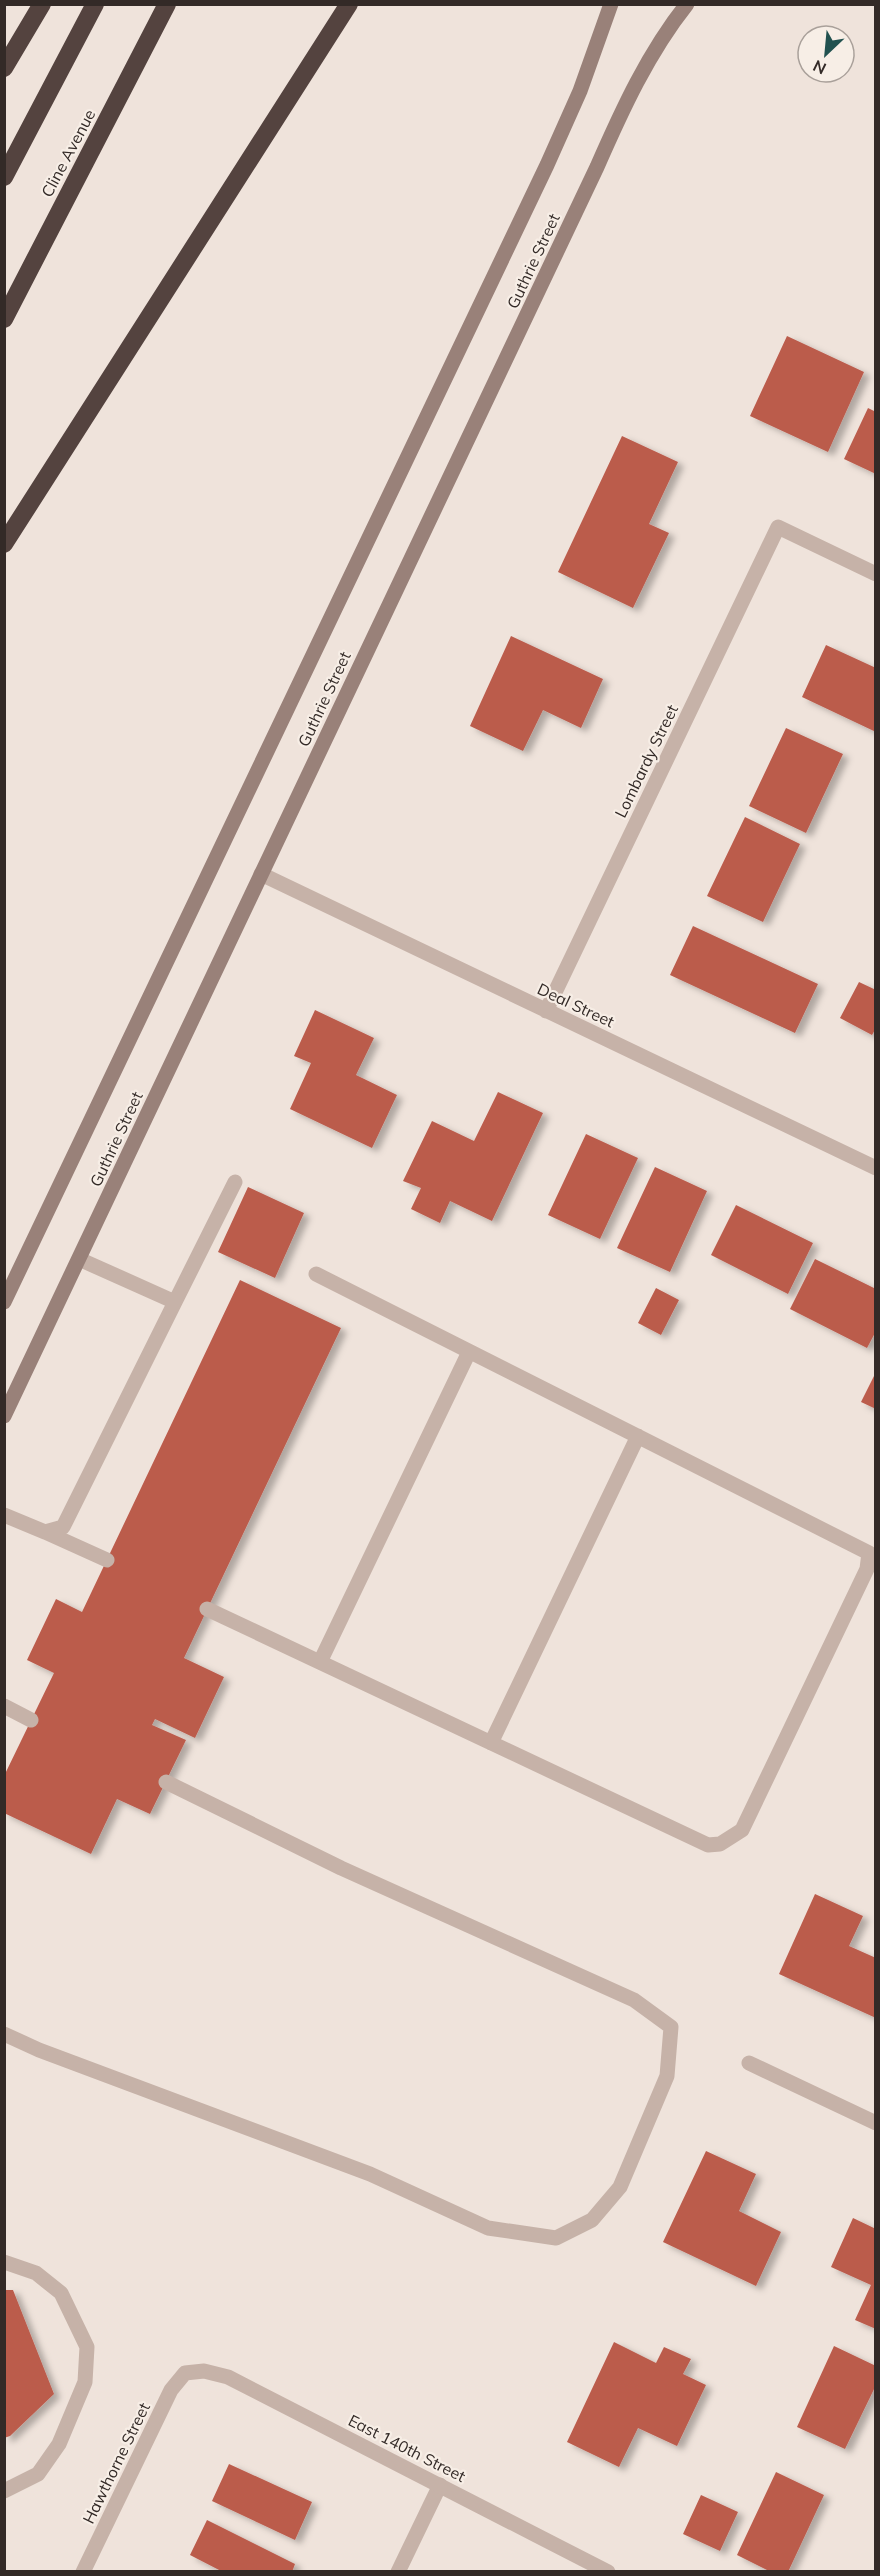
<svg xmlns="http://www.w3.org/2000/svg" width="880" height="2576" font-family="Mulish,sans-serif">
	<defs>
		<filter id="shadow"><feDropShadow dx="6" dy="4" stdDeviation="3" flood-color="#0004"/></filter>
	</defs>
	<rect width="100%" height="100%" fill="#efe3db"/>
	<path fill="#bb5b4c" filter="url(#shadow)" d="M787 336 864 372 828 452 750 416Z
		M868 408 876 412V474L844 459Z
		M622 436 678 462 649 524 669 533 633 608 558 572Z
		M511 636 603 679 581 728 543 710 523 751 470 726Z
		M826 645 876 668V732L802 697Z
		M786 728 843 754 806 833 749 806Z
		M745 817 800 844 763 922 707 896Z
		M693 926 818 984 795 1033 670 975Z
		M859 982 876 990V1028L872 1035 840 1018Z
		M315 1010 374 1038 356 1075 397 1095 372 1148 290 1109 311 1063 294 1056Z
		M498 1092 543 1113 492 1221 450 1201 440 1223 411 1209 421 1188 403 1181 432 1121 474 1141Z
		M586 1134 638 1158 600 1239 548 1215Z
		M655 1167 707 1191 670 1272 617 1248Z
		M248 1187 304 1213 275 1278 218 1252Z
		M736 1205 813 1243 788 1294 711 1255Z
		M815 1259 876 1289V1331L867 1348 790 1309Z
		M240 1280 341 1328 184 1658 224 1677 195 1738 155 1719 152 1725 186 1740 150 1814 117 1799 91 1854 4 1813V1776L54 1673 27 1660 56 1599 82 1612Z
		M656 1288 679 1300 661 1335 638 1323Z
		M876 1372V1409L861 1402Z
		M815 1894 863 1916 849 1946 876 1958V2018L779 1974Z
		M706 2151 756 2174 739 2211 781 2232 756 2286 663 2242Z
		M853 2218 876 2229V2329L855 2320 871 2285 831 2267Z
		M4 2290H13L54 2394 10 2436 4 2438Z
		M614 2342 656 2363 664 2347 691 2359 683 2374 706 2385 677 2446 638 2428 619 2467 567 2442Z
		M834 2346 876 2366V2385L845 2449 797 2427Z
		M229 2464 312 2502 295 2540 212 2501Z
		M776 2472 824 2495 788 2572H771L737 2555Z
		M701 2495 738 2512 720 2551 683 2534Z
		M207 2520 295 2564 292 2572H223L190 2555Z"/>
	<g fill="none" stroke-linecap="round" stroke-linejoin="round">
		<path stroke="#c6b2a8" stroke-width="15" d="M175 1302 235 1182
			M4 1515 45 1532 63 1527 175 1302 79 1259
			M45 1532 107 1560
			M207 1609 708 1845 720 1844 742 1830 867 1569 869 1553 316 1274
			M320 1662 469 1352
			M4 1706 31 1720
			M491 1743 638 1436
			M4 2034 39 2050 370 2174 488 2228 556 2238 592 2220 620 2187 667 2076 671 2027 634 2000 341 1868 166 1782
			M4 2262 36 2273 61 2293 87 2347 85 2382 59 2444 38 2474 4 2491
			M398 2572 440 2485"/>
		<path stroke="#c6b2a8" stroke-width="15" d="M261 874 876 1168
			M546 1011 778 527 876 574
			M749 2063 876 2123
			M83 2572 171 2390 185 2373 204 2371 228 2377 608 2572"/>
		<path stroke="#998179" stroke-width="15" d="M4 1302 547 165 580 91 611 4
			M4 1416 597 167C622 110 648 53 687 4"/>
		<path stroke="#54433f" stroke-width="18" d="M4 68 42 4
			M4 177 95 4
			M4 319 167 4
			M4 544 349 4"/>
	</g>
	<g text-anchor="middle" stroke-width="4.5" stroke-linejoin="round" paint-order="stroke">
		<g font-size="16" fill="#332a27" stroke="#f7eee6">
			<text transform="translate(68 153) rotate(-62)" y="6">Cline Avenue</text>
			<text transform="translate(533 261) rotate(-65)" y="6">Guthrie Street</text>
			<text transform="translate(324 699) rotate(-65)" y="6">Guthrie Street</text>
			<text transform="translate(646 761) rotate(-64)" y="6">Lombardy Street</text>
			<text transform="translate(576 1005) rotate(25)" y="6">Deal Street</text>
			<text transform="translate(116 1139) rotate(-65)" y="6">Guthrie Street</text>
			<text transform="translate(407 2448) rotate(27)" y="6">East 140th Street</text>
			<text transform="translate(116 2463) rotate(-64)" y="6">Hawthorne Street</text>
		</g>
	</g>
	<rect width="880" height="2576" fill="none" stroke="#332a27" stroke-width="12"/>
	<g transform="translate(826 54) rotate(206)"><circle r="28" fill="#f7eee6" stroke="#a9a09a" stroke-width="1.5"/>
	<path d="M0-4.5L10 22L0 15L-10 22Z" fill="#21514f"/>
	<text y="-9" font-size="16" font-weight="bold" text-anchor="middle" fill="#332a27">N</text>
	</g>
</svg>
